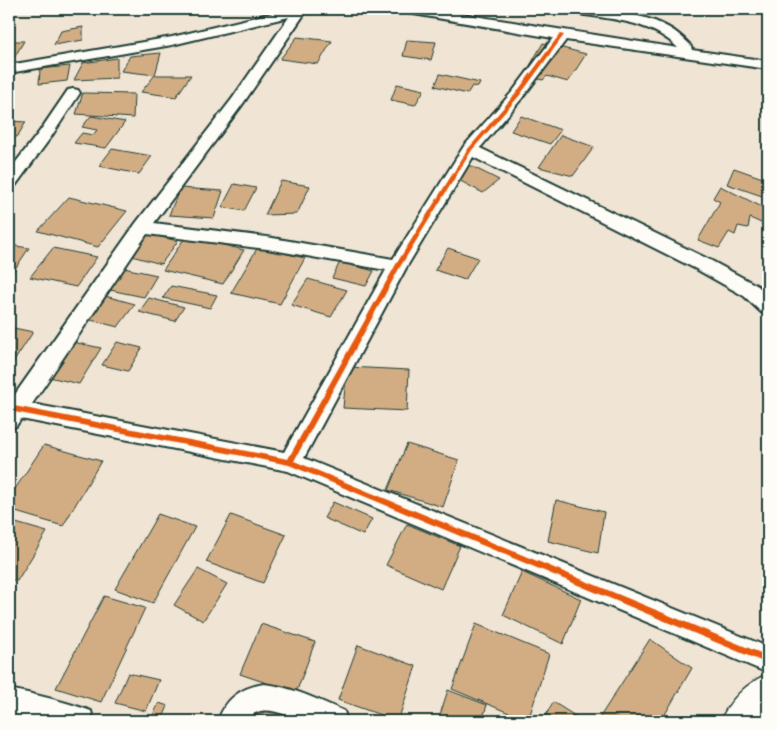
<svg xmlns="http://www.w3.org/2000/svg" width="777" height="730" font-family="'Architects Daughter',sans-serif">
	<rect width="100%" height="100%" fill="#f0e4d4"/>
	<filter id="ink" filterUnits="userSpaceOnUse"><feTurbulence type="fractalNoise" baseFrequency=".02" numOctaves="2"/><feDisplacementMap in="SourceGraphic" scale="10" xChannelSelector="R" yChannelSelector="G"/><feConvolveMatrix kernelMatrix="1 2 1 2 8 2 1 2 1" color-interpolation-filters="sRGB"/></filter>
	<g filter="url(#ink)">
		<path fill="#d2ad84" stroke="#1f3d34" d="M83 27V40L54 45 61 31Z
			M297 37 332 41 318 64 280 59Z
			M407 40 436 42 431 60 403 56Z
			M9 41H24L14 58H9Z
			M543 43 586 54 568 82 547 76 543 80 524 76Z
			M161 53 155 75 121 71 130 56Z
			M117 58V78L74 80 83 63Z
			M70 66 67 81 39 84 40 69Z
			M440 74 480 83 478 87 472 86 467 94 435 86Z
			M155 75H191L176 97 141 92Z
			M397 84 424 90 415 105 391 100Z
			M83 93 134 94 133 118 76 114Z
			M91 116 125 122 106 148 74 143 82 133 93 135 97 130 82 127Z
			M521 116 561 130 550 144 511 131Z
			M9 121 26 122 17 137H9Z
			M561 135 594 147 573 176 539 167Z
			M112 149 152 156 139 174 99 166Z
			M469 165 499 180 483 193 453 177Z
			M734 168 768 180V190L765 197 727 184Z
			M281 181 310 186 297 214 265 215Z
			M234 184 256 188 244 211 222 207Z
			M720 186 768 210V226L750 218 748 228 738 226 735 235 729 232 719 248 698 240 720 202 713 198Z
			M180 188 223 191 214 218 169 215Z
			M69 197 127 211 98 247 38 231Z
			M148 234 178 241 161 264 132 256Z
			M186 236 244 250 223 284 163 270Z
			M9 245 29 248 9 278Z
			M258 247 305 258 280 304 231 293Z
			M53 248 97 257 76 287 30 277Z
			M448 248 478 258 465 280 435 270Z
			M340 262 374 271 366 286 332 278Z
			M119 267 157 275 144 297 105 289Z
			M308 279 347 290 331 317 291 305Z
			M171 286 217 295 210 308 163 298Z
			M105 296 135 304 118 327 87 319Z
			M149 298 184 307 175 321 139 312Z
			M9 327 33 332 9 369Z
			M68 341 101 348 79 384 45 376Z
			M117 342 142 348 128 371 102 365Z
			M347 367 409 370 407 411 343 408Z
			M407 444 459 460 443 507 388 490Z
			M44 445 101 461 63 526 9 510V498Z
			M556 500 604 512 598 553 548 541Z
			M333 502 372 519 363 535 324 518Z
			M158 514 195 527 153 603 115 589Z
			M231 515 286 535 263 583 206 562Z
			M9 521 47 532 17 581 9 579Z
			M407 524 460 546 441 589 386 565Z
			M198 569 227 584 203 621 174 605Z
			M522 572 581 599 563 644 503 615Z
			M104 596 145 608 101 702 56 688Z
			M261 624 315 642 296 693 240 674Z
			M476 624 549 654 528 721 452 689Z
			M650 639 692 668 661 721H600L598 720Z
			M358 645 416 666 398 721 338 700Z
			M128 673 159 680 146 711 115 703Z
			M448 690 487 705 482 721H438Z
			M269 699 300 721H253Z
			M553 702 583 721H543Z
			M159 703 168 706 162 720 164 721H150Z"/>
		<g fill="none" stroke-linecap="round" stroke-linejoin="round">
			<defs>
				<path id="street" d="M289 9H311L305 13 242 105 154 223 267 237 393 259 464 146 513 91 553 38 408 13 403 12 402 9H430L678 48C651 20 608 19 572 13L565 9C599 7 658 13 683 38 687 42 691 44 692 50L768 61V69L566 40 523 97 480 148 708 259 758 286 768 296V314L761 312 744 296 696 269 473 157 406 268 304 458 768 647V673L288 471 21 419 16 426 9 429V400H11L136 223 232 99 289 17 172 45 9 73V65L172 37ZM147 234 267 249 386 270 284 452 32 404Z
					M73 89 78 90 80 93 51 137 15 186 9 187V171L40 131 68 90Z
					M264 684C293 687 318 700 344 711L347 721C334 721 316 724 304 721 286 716 260 700 247 721H218C226 698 241 688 264 684Z
					M9 689C37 695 64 701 91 711L94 721H36L9 715Z"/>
				<path id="secondary" d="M768 674V718L765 721H721C728 701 748 682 768 674Z"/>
			</defs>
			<use href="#street" stroke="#1f3d34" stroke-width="4"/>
			<use href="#secondary" stroke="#1f3d34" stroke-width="3"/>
			<use href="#street" fill="#fdfcf7" fill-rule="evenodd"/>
			<use href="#secondary" fill="#fdfcf7" fill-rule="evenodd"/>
			<defs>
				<path id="cycleway" d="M560 34 564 35 520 95 472 150 400 267 294 461 768 656V664L289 465 9 411V405L288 459 395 266 468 149 516 93Z"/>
			</defs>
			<use href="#cycleway" stroke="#fdfcf7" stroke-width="3"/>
			<use href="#cycleway" fill="#e8590c" fill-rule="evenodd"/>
		</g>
	</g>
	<rect width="777" height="730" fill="none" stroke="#fdfcf7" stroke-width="30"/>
	<rect x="15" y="15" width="747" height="700" fill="none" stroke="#1f3d34" stroke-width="2" filter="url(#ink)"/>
</svg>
